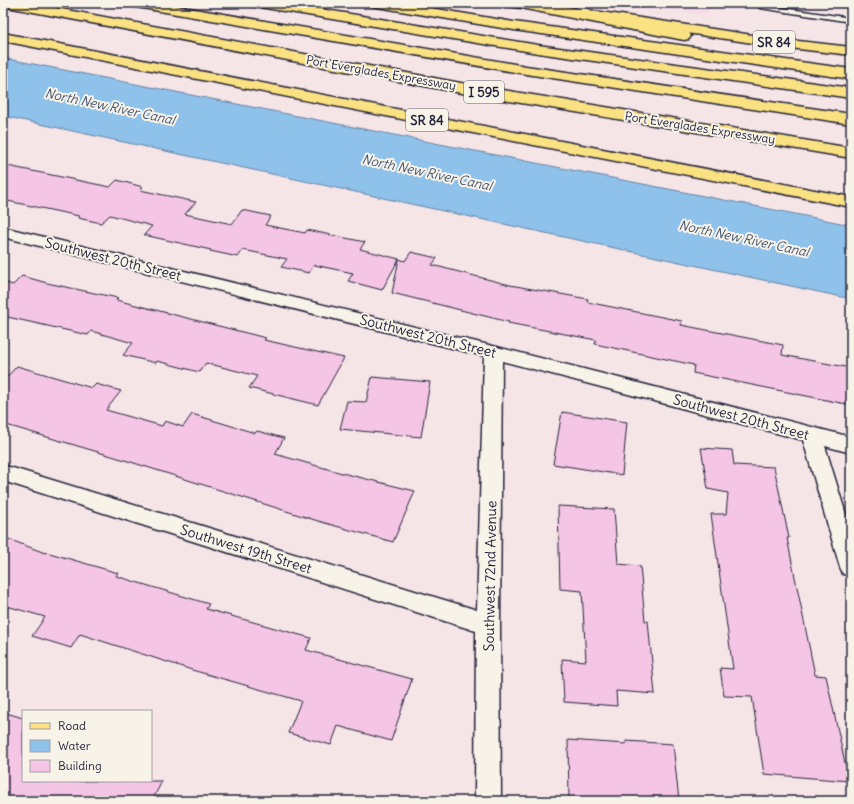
<svg xmlns="http://www.w3.org/2000/svg" width="854" height="804" font-family="Delius,sans-serif">
	<rect width="100%" height="100%" fill="#f6e5e7"/>
	<filter id="ink" filterUnits="userSpaceOnUse"><feTurbulence type="fractalNoise" baseFrequency=".025" numOctaves="2"/><feDisplacementMap in="SourceGraphic" scale="8" xChannelSelector="R" yChannelSelector="G"/><feConvolveMatrix kernelMatrix="1 2 1 2 8 2 1 2 1" color-interpolation-filters="sRGB"/></filter>
	<g filter="url(#ink)">
		<path fill="#f6dbe7" d="M628 3H711L707 15Z"/>
		<path fill="#8fc2eb" stroke="#6382a5" d="M3 58 851 225V299L3 116Z"/>
		<path fill="#f5c5e6" stroke="#22223b" d="M3 165 110 187 117 180 143 187 140 190 196 202 185 214 232 224 242 210 271 216 265 225 305 233 307 230 365 242 360 249 399 259 382 290 348 281 353 273 314 265 309 273 281 267 287 259 243 250 238 257 210 251 211 250 144 235 152 226 110 215 101 223 78 218 79 216 3 200Z
			M411 252 437 258 432 265 510 285 588 299 587 302 682 321 681 325 783 345 782 355 851 368V405L693 373 694 365 595 344 596 340 508 323 509 322 392 293 399 259 405 261Z
			M22 276 47 283 118 298 116 300 266 338 264 340 344 358 318 405 249 388 257 376 206 363 199 372 157 361 156 363 123 355 133 343 91 331 88 335 3 316V282L13 285Z
			M17 366 92 388 96 384 121 391 106 410 162 426 165 421 183 427 192 414 255 433 257 431 284 438 275 454 342 473 415 491 393 542 318 521 115 457 3 424V381Z
			M372 377 430 382 421 437 340 429 347 401 366 402Z
			M562 412 627 422 622 475 553 464Z
			M701 448 732 450 734 465 774 467 789 538H787L815 675 826 676 849 781 764 774 752 697 724 696 720 668 733 669 711 514H726L728 493 708 489Z
			M558 506 614 509 618 564 640 566 645 621H648L655 694 616 691 617 706 564 702 562 659 586 661 582 591 560 589Z
			M3 537 45 553 46 552 118 573 116 576 209 604 206 609 311 638 306 650 412 679 391 741 338 726 331 745 288 733 301 701 192 670 80 634 71 648 32 636 45 617 10 607H3Z
			M3 712 23 718V781H162L152 801H3Z
			M568 740 626 744V741L673 744 679 801H569Z"/>
		<g fill="none" stroke-linecap="round" stroke-linejoin="round">
			<defs>
				<path id="lane" d="M567 3H575L601 15 596 16Z
					M762 5 851 18V22L760 8 759 7Z"/>
				<path id="street" d="M3 227 493 346 851 437V453L825 446 851 531V576L843 574 840 567 803 440 502 361 500 624 501 801H475L476 631 3 481V465L477 610 484 356 3 237Z"/>
				<path id="primary" d="M508 3H542L772 38 851 47V55L772 46 515 7 510 6Z
					M3 33 851 197V207L3 41Z"/>
				<path id="highway" d="M3 3H29L461 83 851 148V158L461 93 7 7 3 6Z
					M129 3H160L526 66 851 114V124L526 74 136 7 131 6Z
					M252 3H284L538 45 851 88V98L538 53 259 7 254 6Z
					M370 3H401L514 22 851 69V79L514 30 377 7 372 6Z
					M526 3H537L684 32 689 33 691 36 689 39 684 40 531 10 526 9 524 6Z"/>
			</defs>
			<use href="#lane" stroke="#22223b" stroke-width="3"/>
			<use href="#street" stroke="#22223b" stroke-width="3"/>
			<use href="#primary" stroke="#22223b" stroke-width="3"/>
			<use href="#highway" stroke="#22223b" stroke-width="3"/>
			<use href="#lane" fill="#f7f3e8" fill-rule="evenodd"/>
			<use href="#street" fill="#f7f3e8" fill-rule="evenodd"/>
			<use href="#primary" fill="#fae181" fill-rule="evenodd"/>
			<use href="#highway" fill="#fae181" fill-rule="evenodd"/>
		</g>
	</g>
	<g text-anchor="middle" stroke-width="4" stroke-linejoin="round" paint-order="stroke">
		<g font-size="12" fill="#22223b" stroke="#f7f3e8">
			<text transform="translate(381 73) rotate(10)" y="4">Port Everglades Expressway</text>
			<text transform="translate(700 128) rotate(9)" y="4">Port Everglades Expressway</text>
		</g>
		<g fill="#f7f3e8" stroke="#62616f" stroke-width="1">
			<rect x="753" y="31" width="42" height="22" rx="3"/>
			<rect x="464" y="81" width="40" height="22" rx="3"/>
			<rect x="406" y="109" width="42" height="22" rx="3"/>
		</g>
		<g font-size="13" font-weight="bold" fill="#22223b">
			<text x="774" y="47">SR 84</text>
			<text x="484" y="97">I 595</text>
			<text x="427" y="125">SR 84</text>
		</g>
		<g font-size="13" font-style="italic" fill="#435270" stroke="#f7f3e8">
			<text transform="translate(110 106) rotate(12)" y="5">North New River Canal</text>
			<text transform="translate(427 172) rotate(12)" y="5">North New River Canal</text>
			<text transform="translate(744 238) rotate(12)" y="5">North New River Canal</text>
		</g>
		<g font-size="14" fill="#22223b" stroke="#f7f3e8">
			<text transform="translate(113 259) rotate(14)" y="5">Southwest 20th Street</text>
			<text transform="translate(428 336) rotate(14)" y="5">Southwest 20th Street</text>
			<text transform="translate(741 417) rotate(15)" y="5">Southwest 20th Street</text>
			<text transform="translate(246 549) rotate(17)" y="5">Southwest 19th Street</text>
			<text transform="translate(490 576) rotate(-89)" y="5">Southwest 72nd Avenue</text>
		</g>
	</g>
	<rect width="854" height="804" fill="none" stroke="#f7f3e8" stroke-width="16"/>
	<rect x="8" y="8" width="838" height="788" fill="none" stroke="#22223b" stroke-width="1.5" filter="url(#ink)"/>
	<rect x="22" y="710" width="130" height="72" fill="#f7f3e8" stroke="#a29fa3"/>
	<rect x="30" y="723" width="20" height="6" fill="#fae181" stroke="#a29fa3"/>
	<text x="58" y="730" font-size="12" fill="#22223b">Road</text>
	<rect x="30" y="740" width="20" height="12" fill="#8fc2eb" stroke="#a29fa3"/>
	<text x="58" y="750" font-size="12" fill="#22223b">Water</text>
	<rect x="30" y="760" width="20" height="12" fill="#f5c5e6" stroke="#a29fa3"/>
	<text x="58" y="770" font-size="12" fill="#22223b">Building</text>
</svg>
